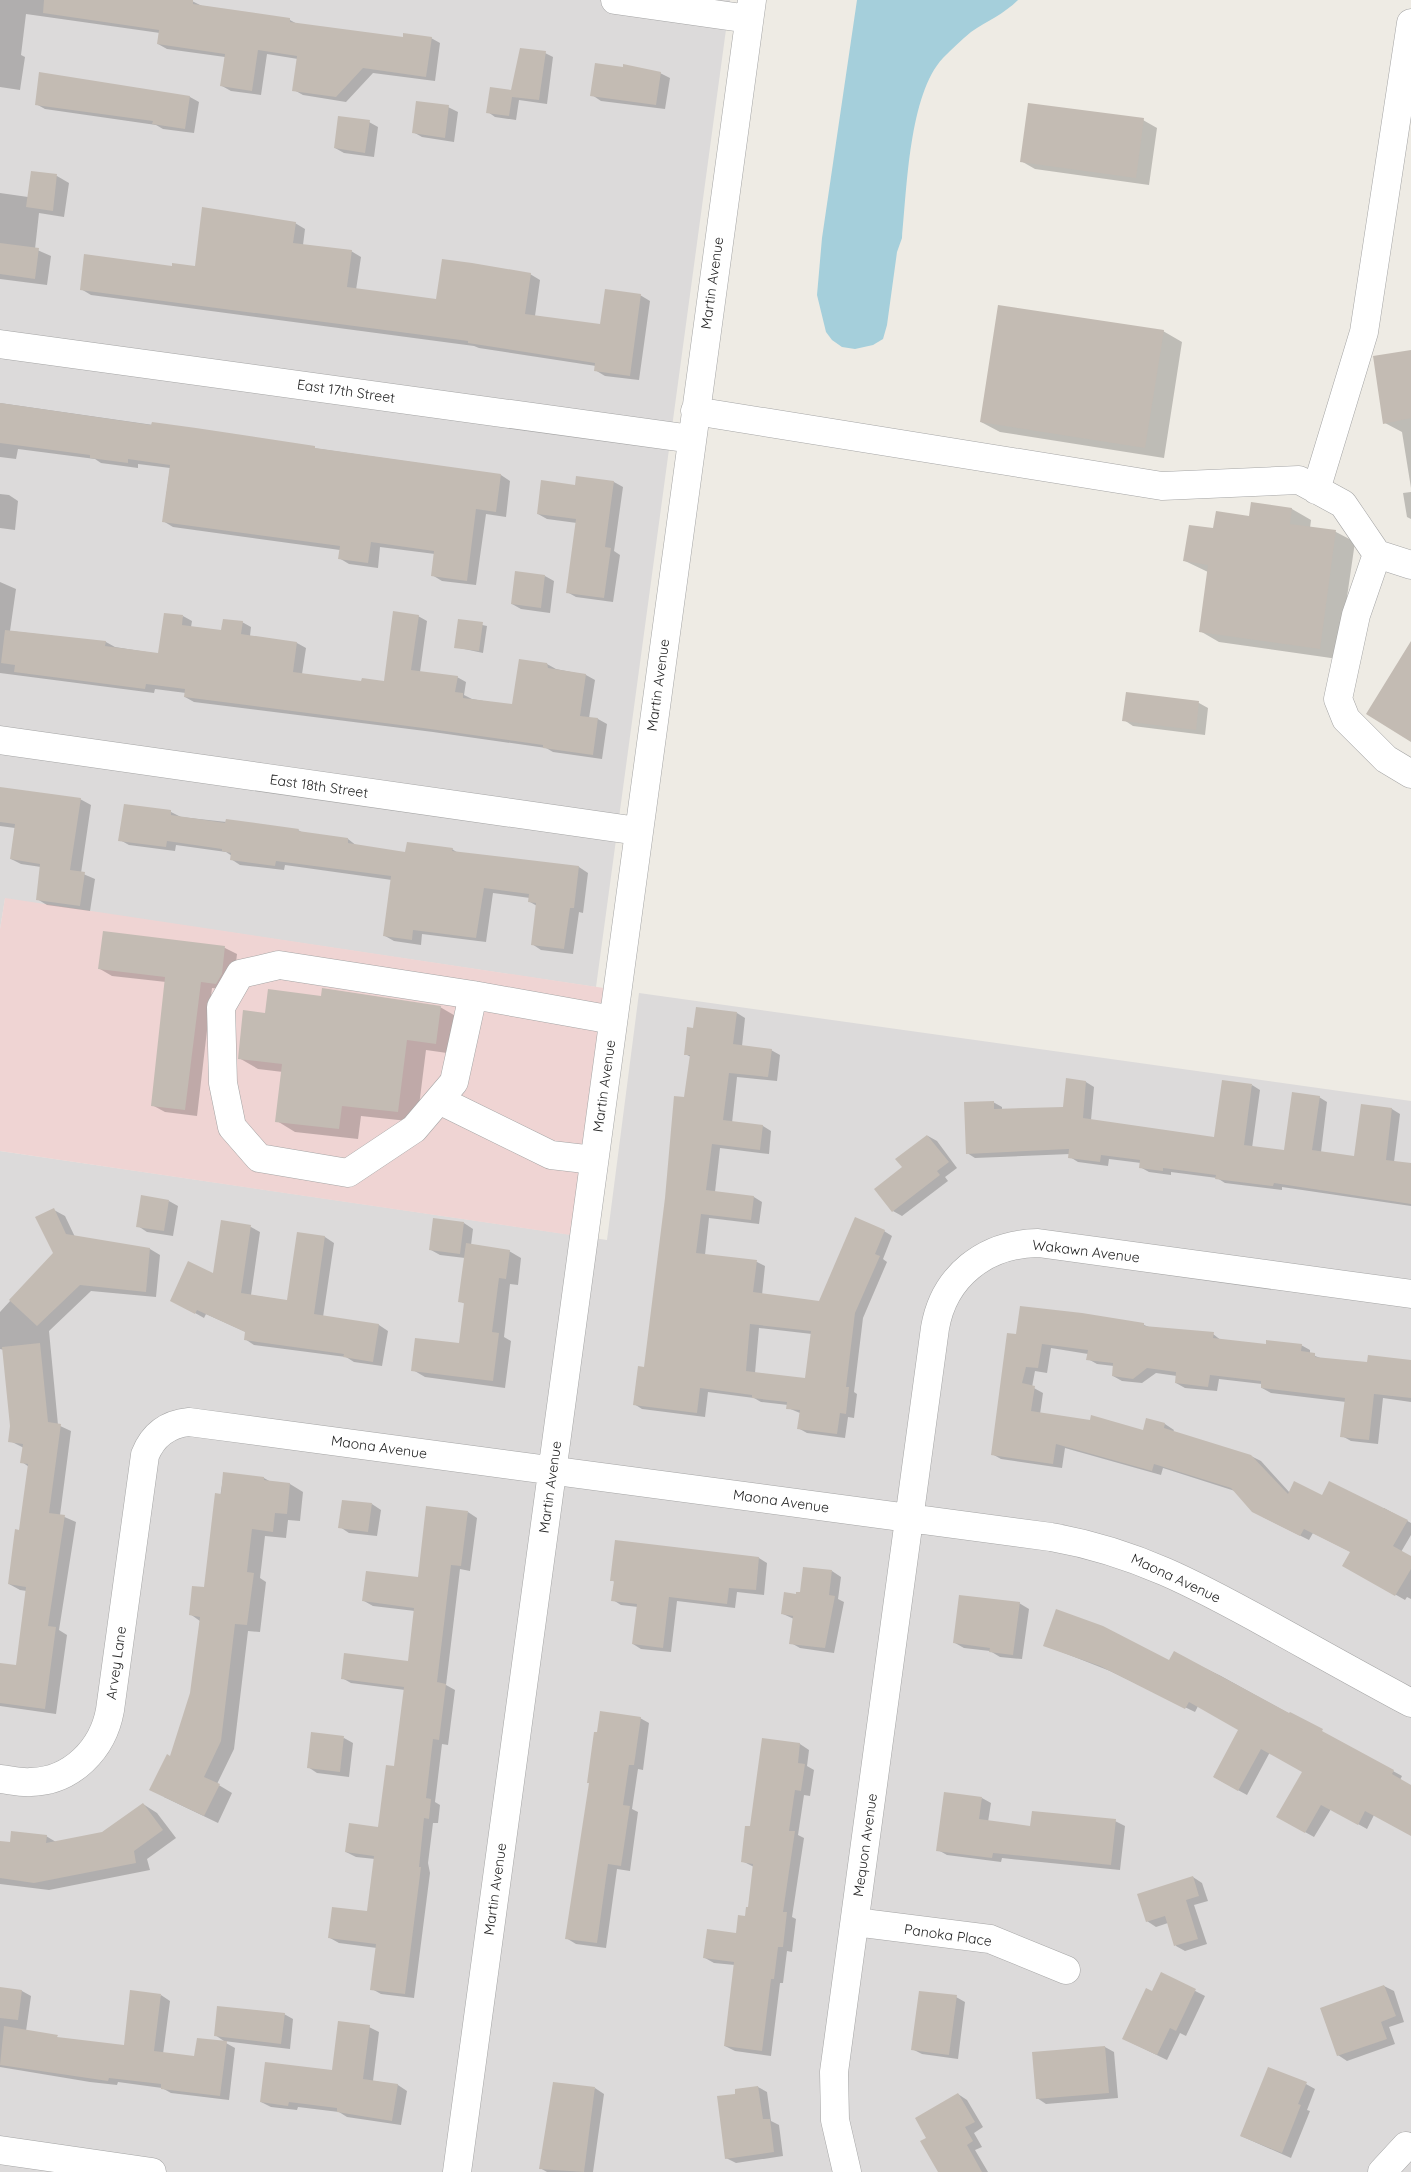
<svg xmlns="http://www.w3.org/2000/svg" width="1411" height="2172" font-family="Quicksand,sans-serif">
	<rect width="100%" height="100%" fill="#eeebe4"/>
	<path fill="#dcdada" d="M0 0H730L596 987 5 899 0 929Z
		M639 993 1411 1101V2172H0V1151L607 1240Z"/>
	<path fill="#efd4d3" d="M5 898 617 990 584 1237 0 1151V929Z"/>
	<path fill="#a5cfdb" d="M857 0H1018C1004 14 987 21 971 32 961 40 952 49 943 58 909 94 907 189 902 238L897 252 887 325 883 339 873 345 855 349 842 347 832 340 826 332 817 295 822 238Z"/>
	<path fill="#0003" fill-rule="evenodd" d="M0 0H190L202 6 290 20 299 25 404 38H431L440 43 435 81 373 73 346 102 303 95 294 90 298 59 267 54 261 95 231 91 222 86 225 57 167 49 158 44 160 33 26 14 21 55 25 57 20 90 0 87Z
		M545 53 553 57 547 104 519 100 516 120 495 117 488 112 512 91Z
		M660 73 670 78 665 109 601 101 592 95Z
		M190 97 199 102 194 133 163 129 156 125 45 109 36 104Z
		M448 107 458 112 454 142 422 137 413 132Z
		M1143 120 1157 128 1149 185 1035 169 1021 161Z
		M369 122 378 127 374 157 344 153 335 148Z
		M32 172 57 176 69 183 64 217 39 213 35 249 51 256 47 285 0 279V193L28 197Z
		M295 223 305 229 303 245 351 251 361 257 356 290 437 301 530 274 540 280 535 316 601 326 640 295 650 301 639 380 605 376 595 370 596 366 479 348 474 346 91 295 81 289 173 268 196 267Z
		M1163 331 1182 342 1164 458 1000 432 981 422Z
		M1411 352V488L1402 432 1385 423Z
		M0 403 501 475 510 481 506 517 486 514 476 585 442 581 432 575 435 554 380 547 378 568 349 564 339 558 340 550 173 527 163 521 170 468 138 464V468L101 463 95 459 18 449 16 459 0 457Z
		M614 482 623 487 614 551 620 555 613 602 576 597 567 592 577 523 547 519 538 514 576 487Z
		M1411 492V519L1407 517 1403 493Z
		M0 494 9 495 18 501 15 530 0 528Z
		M1252 503 1292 509 1311 520 1310 528 1336 532 1355 542 1338 659 1219 642 1200 631 1208 572 1185 561 1215 530 1250 518Z
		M545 576 554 581 550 613 521 609 512 604Z
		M0 582 16 589 10 631 106 642 115 647 159 654 183 616 192 621 191 627 222 631 242 622 251 627 250 636 297 643 306 648 302 674 362 682H385L418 616 427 621 420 672 457 677 466 682 464 695 472 699 513 706 547 664 556 669 586 675 595 680 589 718 598 719 607 724 602 759 553 752 546 748 433 732 194 702 185 697 186 693 155 689 154 693 0 673Z
		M459 620 487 626 483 653 455 647Z
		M1199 703 1208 708 1205 735 1133 726 1124 720Z
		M0 789 80 799 91 805 81 873 95 879 90 911 47 905 37 899 41 867 21 864 11 859 15 828 0 826Z
		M171 812 181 817 298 830 303 833 348 839 357 846 406 853 452 849 458 853 579 867 588 873 583 913 579 912 573 954 541 950 532 944 537 906 530 902V898L493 893 486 942 422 934 421 945 394 941 385 936 392 880 285 865 284 870 240 865 231 859 232 856 226 852 176 845 175 851 129 845 120 840Z
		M104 933 225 948 237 954 234 981 229 990 212 988 197 1116 165 1112 152 1105 166 982 112 976 100 969Z
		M322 997 440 1007 459 1018 454 1054 426 1050 417 1122 361 1116 358 1139 295 1132 277 1121 283 1072 258 1069 239 1058Z
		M737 1013 745 1018 742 1046 771 1050 780 1055 777 1081 737 1077 732 1123 763 1126 771 1131 769 1154 720 1148 715 1192 754 1197 762 1202 759 1224 709 1218 705 1255 757 1262 765 1266 762 1295 820 1303 884 1231 892 1236 883 1259 887 1262 863 1318 854 1392 857 1394 854 1418 848 1417 845 1438 807 1433 798 1428 800 1413 788 1408V1405L761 1402 754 1398 708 1392 705 1417 642 1409 634 1404 645 1369 686 1099 691 1057 685 1054 694 1029ZM759 1328 812 1334 806 1379 755 1373Z
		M1067 1080 1086 1082 1094 1087 1091 1120 1215 1138 1252 1085 1260 1090 1252 1148 1285 1152 1319 1097 1327 1102 1321 1152 1355 1158 1362 1105 1392 1109 1400 1114 1394 1162 1411 1164V1206L1282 1187V1190L1225 1183 1217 1178 1171 1172V1175L1149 1172 1140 1167 1141 1163 1109 1159 1108 1166 1078 1162 1070 1157V1154L975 1158 967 1153 993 1102 1002 1107V1110L1064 1108Z
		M928 1136 937 1141 957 1168 945 1177 948 1181 902 1216 893 1211 904 1168Z
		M169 1201 178 1206 173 1236 147 1232 138 1226Z
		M54 1210 65 1216 75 1237 150 1249 160 1255 156 1297 91 1291 49 1331 58 1425 71 1431 60 1515 76 1522 59 1630 67 1635 56 1714 0 1706V1664L17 1666 27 1591 20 1590 9 1584 20 1531 29 1467 22 1462 24 1448 10 1441 12 1426 4 1350 0 1349V1312L54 1253Z
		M222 1222 251 1227 260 1232 251 1295 288 1301 298 1233 325 1237 334 1243 323 1317 379 1325 388 1331 382 1366 354 1362 346 1357 254 1345 245 1339 246 1332 206 1314 204 1318 172 1300 214 1274Z
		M464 1223 473 1229 471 1245 509 1251 521 1258 518 1285 510 1284 504 1337 511 1341 505 1388 425 1377 413 1370 460 1345 465 1304 460 1301 465 1258 440 1255 431 1250Z
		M1144 1325 1149 1327 1213 1334 1222 1341 1267 1346 1301 1345 1310 1350V1354L1323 1359 1368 1364 1411 1361V1402L1383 1398 1378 1444 1351 1441 1342 1436 1346 1402 1271 1393 1262 1388V1384L1219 1379 1217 1391 1185 1388 1176 1383 1177 1376 1156 1373 1142 1383 1122 1381 1113 1376 1114 1366 1097 1364 1088 1359V1354L1051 1348 1047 1373 1035 1371 1032 1387 1043 1393 1040 1414 1144 1431 1165 1424 1174 1430 1173 1432 1251 1456 1261 1461 1290 1493 1323 1497 1383 1510 1384 1508 1411 1523V1535L1401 1552 1411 1557V1599L1407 1597 1405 1600 1344 1565 1351 1552 1313 1533 1309 1540 1263 1517 1235 1491 1163 1468 1161 1475 1065 1448 1062 1468 1001 1459 992 1454 1008 1335Z
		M224 1473 264 1478 271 1482 290 1484 303 1492 300 1521 288 1520 286 1538 265 1536 260 1578 266 1582 260 1632 248 1631 234 1749 217 1784 232 1793 218 1823 164 1797 171 1757 192 1693 200 1621 190 1614 205 1589Z
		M372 1504 381 1510 377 1536 349 1533 340 1527Z
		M468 1512 477 1518 470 1571 460 1569 446 1685 455 1690 448 1745 442 1744 435 1802 440 1805 438 1823H433L428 1863 430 1873 414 1998 381 1994 372 1989 377 1948 339 1943 330 1938 368 1912 375 1859 356 1857 346 1852 379 1828 395 1767 405 1690 351 1683 342 1678 409 1662 415 1611 373 1606 364 1601 419 1579Z
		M616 1541 759 1558 767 1563 764 1595 737 1592 735 1608 677 1601 671 1652 641 1649 633 1644 638 1607 621 1605 613 1600 615 1582 611 1580Z
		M832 1571 841 1577 838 1599 844 1602 834 1653 800 1648 791 1643 794 1619 783 1614 797 1596Z
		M1019 1603 1029 1609 1022 1659 1000 1657 990 1651 964 1648 955 1643Z
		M1044 1645 1170 1662 1174 1653 1221 1676 1402 1776 1400 1780 1411 1786V1835L1374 1815 1367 1829 1331 1809 1314 1837 1278 1817 1304 1772 1270 1752 1247 1795 1214 1777 1240 1730 1198 1706 1195 1712 1110 1671Z
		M640 1718 649 1723 643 1770 638 1769 632 1809 638 1812 630 1871 617 1869 606 1948 576 1944 566 1938 598 1733Z
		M344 1738 353 1743 349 1777 317 1773 308 1767Z
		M764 1739 800 1744 809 1750 807 1766 814 1770 810 1796 804 1795 798 1835 804 1838 792 1917 796 1919 792 1952 787 1951 783 1983H780L771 2056 735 2051 725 2046 735 1965 714 1963 705 1958 737 1934 749 1909 754 1867 742 1861 751 1828Z
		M982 1798 991 1803 988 1822 1031 1827 1115 1821 1125 1826 1120 1870 1002 1858 1001 1862 947 1855 938 1850Z
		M143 1804 157 1813 176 1838 147 1859 150 1870 49 1890 0 1884V1842L11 1843 46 1836 56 1842 102 1833Z
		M1193 1877 1202 1883 1208 1901 1194 1905 1207 1944 1185 1951 1176 1946 1168 1923 1156 1927 1147 1921Z
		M1162 1974 1205 1996 1186 2036 1180 2033 1167 2060 1132 2043Z
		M1384 1986 1394 1991 1404 2022 1389 2027 1395 2044 1347 2061 1338 2055Z
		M0 1988 22 1991 31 1996 26 2031 62 2039 125 2046 161 1995 170 2001 163 2054 195 2058 226 2043 235 2048 229 2100 171 2093 162 2088 118 2082 117 2085 90 2082 0 2067Z
		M956 1997 965 2002 958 2059 922 2054 912 2049Z
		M284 2014 293 2019 290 2049 224 2041 215 2035Z
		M369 2027 379 2032 373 2081 398 2085 407 2091 401 2125 347 2117 339 2112 298 2107 297 2110 271 2107 261 2102 333 2072Z
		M1105 2047 1114 2052 1118 2098 1046 2104 1037 2098Z
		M1306 2084 1315 2089 1307 2110 1310 2111 1291 2158 1241 2136Z
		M758 2087 767 2092 771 2121 779 2125 783 2156 736 2163 726 2158 737 2095Z
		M595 2088 604 2094 593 2172H547L540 2168Z
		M958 2094 967 2100 983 2127 974 2133 982 2147 975 2150 988 2172H940L928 2139Z"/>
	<path fill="#c3bbb3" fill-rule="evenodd" d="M44 0H193V4L290 18V22L403 37V33L432 37 426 77 363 68 336 97 292 91 297 56 258 50 252 91 220 86 225 54 157 44 159 30 43 13Z
		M520 48 546 51 539 100 512 97 509 116 486 113 490 87 511 90Z
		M595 63 623 67V64L661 72 656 105 590 96Z
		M39 72 190 96 185 129 152 124 153 121 35 105Z
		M416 101 449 105 445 138 412 133Z
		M1028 103 1144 118 1136 178 1020 162Z
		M338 116 370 120 365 153 334 148Z
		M31 171 57 174 53 211 26 207Z
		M202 207 296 222 293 243 352 250 347 287 436 299 442 259 472 263 531 273 525 314 600 324 605 289 641 294 630 376 594 371 595 363 468 343V341L80 290 84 254 172 266V263L195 266Z
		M0 243 39 248 35 279 0 274Z
		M998 305 1164 330 1145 448 980 422Z
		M1411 350V418L1383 424 1373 356Z
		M0 403 151 425 152 422 196 428 315 446V448L501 474 496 512 476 509 467 581 431 576 434 551 371 542 368 563 338 559 340 546 162 522 170 465 128 459V463L90 458V455L0 443Z
		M576 476 614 481 605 547 611 548 604 598 566 593 576 519 537 514 541 480 575 485Z
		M1251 502 1292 508 1290 524 1336 530 1320 649 1199 632 1208 565 1183 561 1189 525 1213 528 1216 511 1249 516Z
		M515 571 545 575 541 608 511 604Z
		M393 611 419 615 411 670 458 676 455 692 463 693V698L512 704 519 659 547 663 548 668 586 674 580 716 598 718 593 755 543 748V745L423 728 184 697 185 689 146 684 145 689 14 672 15 665 1 663 5 630 106 641 105 646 158 653 164 613 183 615 182 625 221 630 223 619 243 621 241 634 297 642 293 672 361 681 362 678 384 681Z
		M458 619 483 622 479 651 454 648Z
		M1411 641V742L1366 714Z
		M1126 692 1199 701 1196 730 1122 721Z
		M0 787 81 798 70 870 85 872 80 906 36 900 40 864 10 859 15 824 0 822Z
		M124 804 171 810V815L225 823 226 819 299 829 298 831 348 838V843L405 852 407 842 453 848 452 851 579 866 574 908H570L564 949 531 945 536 903 528 902 529 894 484 888 476 938 413 930 412 940 383 936 391 876 276 861 275 866 230 860 231 853 222 851V849L167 841 166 847 118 841Z
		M103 931 225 946 222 974 216 984 201 982 185 1110 151 1106 165 977 98 969Z
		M322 988 441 1006 436 1044 407 1040 398 1112 342 1106 339 1129 275 1122 282 1064 238 1059 243 1010 265 1013 268 989 321 996Z
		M696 1007 737 1012 733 1044 772 1049 768 1077 729 1073 723 1120 763 1125 760 1150 712 1144 706 1190 754 1196 751 1220 701 1214 696 1253 757 1260 753 1292 819 1301 855 1217 885 1230 875 1254 880 1256 855 1313 846 1387H849L846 1414 840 1413 837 1434 797 1429 800 1410 786 1409 787 1402 752 1398V1395L700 1388 697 1413 633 1405 638 1366 644 1367 665 1198 674 1096 684 1097 690 1055H684L687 1027 693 1028ZM750 1324 811 1331 805 1378 746 1371Z
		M1066 1078 1086 1081 1083 1118 1214 1137 1222 1080 1252 1084 1244 1145 1284 1150 1292 1092 1320 1096 1312 1150 1354 1156 1361 1104 1392 1108 1386 1160 1411 1163V1204L1274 1183 1273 1186 1215 1179 1216 1175 1163 1168V1171L1139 1168 1140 1160 1101 1155 1100 1162 1068 1158 1069 1149 966 1154 964 1102 994 1101V1109L1063 1107Z
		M927 1135 949 1162 937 1171 940 1175 892 1212 874 1189 902 1167 895 1159Z
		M141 1195 169 1200 164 1231 136 1227Z
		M54 1208 66 1234 150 1248 146 1292 80 1285 37 1326 9 1300 53 1253 35 1217Z
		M433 1218 464 1222 460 1254 429 1250Z
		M221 1220 251 1225 241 1293 287 1300 297 1232 325 1236 314 1314 379 1324 373 1362 343 1357 344 1354 244 1340 245 1332 197 1310 195 1314 170 1301 188 1261 213 1273Z
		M466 1243 510 1250 506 1279 499 1278 492 1332 499 1333 493 1381 411 1371 415 1338 459 1343 464 1303 458 1302Z
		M1020 1306 1082 1313 1144 1323V1326L1214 1332 1213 1338 1266 1344V1340L1302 1344 1301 1351 1315 1353V1357L1367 1362 1368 1355 1411 1360V1398L1374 1394 1369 1440 1340 1437 1345 1398 1261 1388V1381L1210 1375 1208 1387 1175 1383 1176 1372 1147 1368 1133 1379 1112 1376 1113 1363 1086 1360 1088 1350 1042 1344 1038 1368 1026 1367 1022 1383 1035 1386 1031 1411 1090 1420 1091 1415 1143 1430 1146 1418 1165 1423 1164 1428 1251 1455 1288 1494 1294 1481 1322 1495 1329 1481 1408 1520 1393 1546 1411 1556V1569L1395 1596 1342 1566 1350 1552 1304 1529 1300 1536 1252 1512 1231 1488 1154 1464 1152 1471 1056 1444 1053 1464 991 1455 1007 1333 1016 1334Z
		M40 1343 48 1422 61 1424 49 1513 65 1515 48 1626 56 1627 45 1709 0 1703V1663L16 1665 26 1587 8 1584 15 1529 19 1530 28 1464 20 1463 23 1444 8 1442 10 1426 2 1347Z
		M223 1472 264 1477V1480L290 1483 287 1514 275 1513 273 1532 252 1529 247 1572 254 1573 247 1625 235 1624 221 1741 204 1777 220 1784 204 1816 149 1790 167 1754 170 1756 190 1693 200 1617 189 1615 192 1586 204 1587 215 1493 221 1494Z
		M342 1500 372 1503 368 1532 338 1528Z
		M426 1506 468 1511 461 1566 451 1565 437 1682 446 1684 439 1740 433 1739 426 1798 431 1799 429 1819 424 1818 420 1858 419 1867H421L405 1994 370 1990 376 1944 328 1938 332 1907 367 1911 374 1856 345 1852 349 1823 378 1827 386 1765 394 1766 404 1687 341 1679 344 1653 408 1661 414 1608 362 1601 366 1571 418 1577Z
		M615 1540 759 1557 756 1590 729 1588 727 1604 669 1597 663 1648 632 1644 637 1604 611 1601 614 1581H610Z
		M803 1567 832 1570 829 1595 835 1596 825 1648 789 1644 793 1616 781 1614 784 1592 796 1594V1592H800Z
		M959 1595 1020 1602 1013 1655 989 1652 990 1648 953 1643Z
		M1056 1609 1103 1626 1169 1660 1174 1651 1289 1713 1290 1712 1323 1729 1322 1731 1394 1770 1392 1774 1411 1785V1836L1365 1811 1358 1825 1321 1805 1305 1833 1276 1817 1302 1772 1261 1749 1238 1791 1213 1777 1238 1730 1189 1702 1185 1709 1100 1666 1043 1646Z
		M600 1711 641 1717 634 1765H629L623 1805 630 1806 621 1866 608 1864 597 1943 565 1939 589 1783H587L594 1732H597Z
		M311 1732 344 1736 340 1772 307 1768Z
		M762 1738 800 1743 798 1763 805 1764 801 1791 795 1790 789 1831H795L783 1912H787L783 1947H778L774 1979H771L762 2051 724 2046 734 1962 703 1958 707 1929 736 1933 738 1915 745 1916 746 1907H748L753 1864 741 1862 745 1826H750Z
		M944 1792 982 1797 979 1819 1030 1826 1032 1811 1116 1819 1111 1865 993 1853 992 1858 936 1851Z
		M143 1803 163 1830 134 1851 136 1863 34 1883 0 1878V1841L10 1842 11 1831 47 1835 46 1843 102 1832Z
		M1193 1876 1199 1896 1186 1900 1198 1939 1174 1946 1165 1916 1146 1922 1137 1894Z
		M1161 1972 1196 1989 1176 2031 1170 2028 1157 2055 1122 2039 1146 1988 1152 1991Z
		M1384 1985 1396 2016 1381 2022 1387 2039 1337 2056 1320 2008Z
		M0 1987 22 1990 18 2020 0 2018Z
		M130 1990 161 1994 154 2051 194 2056 197 2038 227 2041 220 2096 161 2089V2084L109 2078 108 2081 0 2065 4 2026 58 2035 57 2037 124 2045Z
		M919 1991 957 1995 949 2055 911 2050Z
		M217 2006 285 2013 281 2044 214 2036Z
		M338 2021 370 2025 363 2079 398 2084 392 2121 337 2112V2108L289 2102 288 2106 260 2102 265 2062 332 2070Z
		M1105 2046 1109 2093 1036 2099 1032 2052Z
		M1268 2067 1307 2082 1298 2104 1301 2105 1282 2153 1240 2136Z
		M553 2082 595 2087 584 2172 539 2169Z
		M758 2086 763 2119H770L774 2152 725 2159 717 2096 735 2094V2089Z
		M958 2093 975 2122 965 2127 973 2141 967 2145 982 2172H938L920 2141 926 2138 915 2118Z"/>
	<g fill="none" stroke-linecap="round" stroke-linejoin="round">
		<defs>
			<path id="minor" d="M615 0 749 19
				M0 344 692 439
				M695 411 1162 486 1299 480 1343 504 1377 554 1411 565
				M1316 490 1364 332 1411 23
				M1377 554 1356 615 1338 699 1346 719 1386 759 1411 774
				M0 740 638 831
				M473 995 454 1082 414 1129 348 1173 259 1158 232 1127 223 1083 221 1007 240 974 279 965 473 995 613 1020
				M439 1100 551 1155 594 1160
				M0 1779C10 1780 21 1783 31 1782 72 1781 103 1749 110 1710L145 1455C153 1435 168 1424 189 1422L1051 1537C1136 1552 1197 1585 1271 1626 1318 1652 1364 1678 1411 1703
				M855 1922 990 1939 1066 1970
				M0 2150 152 2172
				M457 2172 752 0
				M847 2172 835 2120 834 2072 935 1328C944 1276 985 1244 1038 1243L1411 1294
				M1382 2172 1406 2146"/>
		</defs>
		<use href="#minor" stroke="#a5a5a5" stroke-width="29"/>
		<use href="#minor" stroke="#fff" stroke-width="28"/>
	</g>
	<g text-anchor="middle" stroke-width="5" stroke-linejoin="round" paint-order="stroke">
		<g font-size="14" fill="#1e1e1e" stroke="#fff">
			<text transform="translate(712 283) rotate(-82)" y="5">Martin Avenue</text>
			<text transform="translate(346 391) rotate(8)" y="5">East 17th Street</text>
			<text transform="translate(658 685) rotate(-82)" y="5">Martin Avenue</text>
			<text transform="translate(319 786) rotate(8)" y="5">East 18th Street</text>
			<text transform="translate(604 1086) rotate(-82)" y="5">Martin Avenue</text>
			<text transform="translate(1086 1251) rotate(7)" y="5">Wakawn Avenue</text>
			<text transform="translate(379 1447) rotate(8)" y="5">Maona Avenue</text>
			<text transform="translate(550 1487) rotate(-82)" y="5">Martin Avenue</text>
			<text transform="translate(781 1501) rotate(8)" y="5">Maona Avenue</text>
			<text transform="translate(1176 1578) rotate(25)" y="5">Maona Avenue</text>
			<text transform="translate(116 1663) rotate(-82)" y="5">Arvey Lane</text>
			<text transform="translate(865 1845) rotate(-82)" y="5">Mequon Avenue</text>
			<text transform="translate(495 1889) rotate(-82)" y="5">Martin Avenue</text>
			<text transform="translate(948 1935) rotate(8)" y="5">Panoka Place</text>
		</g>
	</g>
</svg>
